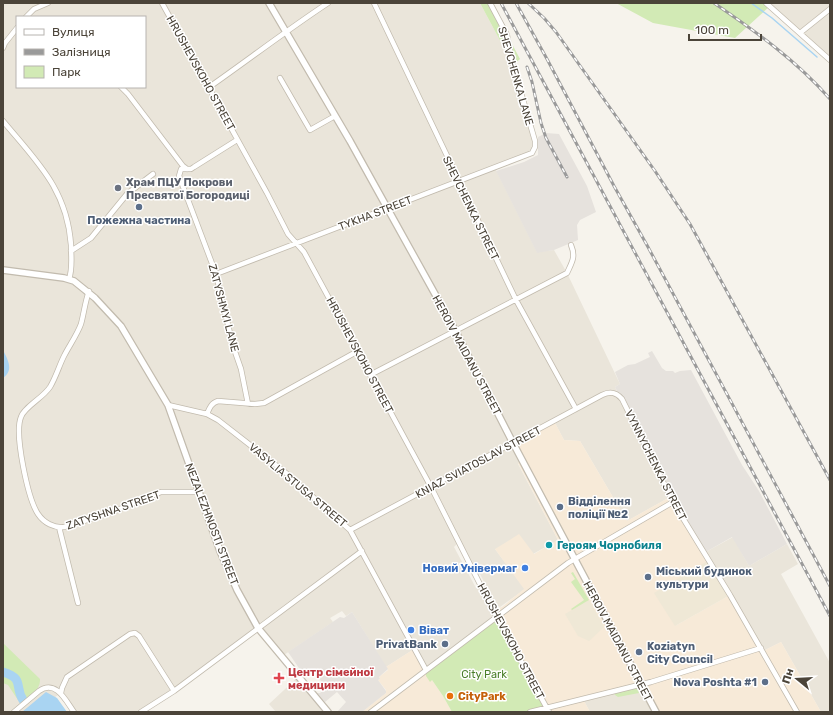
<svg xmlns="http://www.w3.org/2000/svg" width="833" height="715" font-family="Rubik,sans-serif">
	<rect width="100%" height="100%" fill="#f6f3ec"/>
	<path fill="#eae5da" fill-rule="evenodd" d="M3 3H480L513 65 535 141 534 151 495 168 537 252 554 250 567 273 620 384 615 387 670 497 627 521 580 441 564 440 554 421 522 461 518 464 558 540 533 554 495 549 525 589 500 607 496 605 480 574 476 576 458 543 454 547 476 588 481 586 497 617 426 670 414 649 386 667 352 612 346 616 342 611 330 618 333 622 281 657 258 628 141 712H74L61 693 34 712H3ZM17 17H145V87H17Z
		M766 3H830V60Z
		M733 537 749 566 787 544 798 564 781 574 830 663V712H821L781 642 763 651 704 553Z
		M298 677 329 712H276L269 704Z
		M641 684 656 712H590L583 699Z"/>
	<path fill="#f7ead8" d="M554 421 564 440 580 441 627 521 670 497 709 560 675 626 730 595 763 651 781 642 821 712H656L641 684 583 699 590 712H549L493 610 502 607 524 589 495 549 519 534 534 554 558 540 518 463 522 460 513 443Z
		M414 649 432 680 443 696 452 712H362L386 693V690L378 680 380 679 379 677 388 670 386 667Z"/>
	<path fill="#e6e2dd" d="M546 133 559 134 587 186 596 212 580 220 577 225 578 240 554 250 537 253 496 171 524 162 538 155V137Z
		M652 351 662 368 666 371H673L675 373 680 371 691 370 742 465 759 491 787 544 749 566 732 537 704 553 676 508 615 387 620 384 615 372 628 365 635 364 650 357 648 353Z
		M352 612 388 669 379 677 380 679 378 680 386 691V693L362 712H337L346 702 337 692 325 702 317 693H320L326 687 311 669 303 674 288 652 340 617 344 618Z"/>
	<path fill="#efe8d6" d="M709 560 730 595 675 626 654 593Z
		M589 600 604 627 589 641 578 636 565 614Z"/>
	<path fill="#d2eab5" d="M480 3H490L520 59 513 65Z
		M616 3H766L770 6 735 38 653 23Z
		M573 572 589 600 572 610 571 609 584 600 571 582 575 579 571 573Z
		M497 617 546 708 530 712H452L443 696 432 680 430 682 426 676V670Z
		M3 643 40 679C41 690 29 697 21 703H20L8 685 3 683Z
		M635 685 639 693 618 697 615 695 613 691Z"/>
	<path fill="#a9d4f2" d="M3 350C8 360 14 370 3 378Z
		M46 692 57 698 67 712H22Z"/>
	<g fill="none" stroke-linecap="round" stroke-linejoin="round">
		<path stroke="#a9d4f2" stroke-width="1.5" d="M751 3 772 18 817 57"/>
		<path stroke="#a9d4f2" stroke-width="9" d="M3 672C25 679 14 686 23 700"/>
		<defs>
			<path id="minor" d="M162 3 267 193 288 234 304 252 431 487 493 610 549 712
				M374 3 516 300 576 409
				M766 3 830 60
				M26 17 34 9 48 3
				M800 33 830 9
				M3 48 5 43 17 28
				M280 78 310 130 335 116
				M121 87 128 94 183 166 187 169
				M208 88C248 60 287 30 328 3
				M3 121C37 162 67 189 71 245 71 256 73 268 69 279
				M237 140 194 167 191 169H181L179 176 216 274 233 346 241 369 248 404
				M71 251 91 238 127 194 153 174
				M216 274 532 153 535 147V141L513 65 507 35 490 3
				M89 291C85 302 84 313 81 324 77 335 69 346 64 356 59 366 56 377 50 387 43 398 24 407 21 417 14 434 28 499 38 514 44 523 54 528 64 527L110 513 161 492H198
				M370 375 567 273C572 262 576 257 571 245
				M168 405 207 414 218 420 286 473 350 530 426 670
				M207 414C209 409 211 403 218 401L255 404 264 403 358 351
				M59 527 78 603
				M350 530 602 395C610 391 616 392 622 399L673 502 730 595 797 712
				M61 693 62 688 67 677 130 634 135 633 139 636 174 691
				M14 712 39 691C56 679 66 701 74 712
				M141 712 174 691 362 551
				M371 712 568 563 673 502
				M530 712 651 682 761 648"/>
			<path id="tertiary" d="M269 3 350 141 455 330 513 443 656 712
				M3 270 64 278 74 281 95 298 121 326 168 405 220 551 237 590 258 628 328 712"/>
		</defs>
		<use href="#minor" stroke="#c2bbae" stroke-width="6"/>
		<use href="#tertiary" stroke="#c2bbae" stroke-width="8"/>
		<use href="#minor" stroke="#fff" stroke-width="4.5"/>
		<use href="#tertiary" stroke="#fff" stroke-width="5.5"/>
		<defs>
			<path id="rail" d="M501 3 830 616
				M516 3 547 59 614 186 648 247 830 586
				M528 3 544 18 556 32 655 171 690 224 830 480
				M714 3C755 31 797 61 830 99
				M527 67 532 82 541 123 546 138 567 177"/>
		</defs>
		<use href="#rail" stroke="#9a9a9a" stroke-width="3"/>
		<use href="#rail" stroke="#fff" stroke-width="1.5" stroke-dasharray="4.5" stroke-linecap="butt"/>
	</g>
	<circle fill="#6b7280" stroke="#fff" stroke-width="1.5" cx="118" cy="188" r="4"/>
	<g fill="#5c6f8a" stroke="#fff" stroke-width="1.5">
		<circle cx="139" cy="207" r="4"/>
		<circle cx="560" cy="507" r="4"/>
		<circle cx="648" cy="577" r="4"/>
		<circle cx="445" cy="644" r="4"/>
		<circle cx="639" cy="652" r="4"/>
		<circle cx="765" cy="682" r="4"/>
	</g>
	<circle fill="#0f9aa8" stroke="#fff" stroke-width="1.5" cx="549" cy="545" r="4"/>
	<g fill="#3f7fe0" stroke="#fff" stroke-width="1.5">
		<circle cx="525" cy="568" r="4"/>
		<circle cx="411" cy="630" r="4"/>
	</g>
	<path fill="#e0444e" stroke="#fff" stroke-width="1.5" d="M277 672h4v4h4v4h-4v4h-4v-4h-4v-4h4z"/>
	<circle fill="#e8710a" stroke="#fff" stroke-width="1.5" cx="450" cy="696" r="4"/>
	<g text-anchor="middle" stroke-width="3" stroke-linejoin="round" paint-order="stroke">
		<g font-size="11" fill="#4b4439" stroke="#fff">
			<text transform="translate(201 73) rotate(61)" y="4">HRUSHEVSKOHO STREET</text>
			<text transform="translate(516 76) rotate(74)" y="4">SHEVCHENKA LANE</text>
			<text transform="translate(471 208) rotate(64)" y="4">SHEVCHENKA STREET</text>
			<text transform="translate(375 213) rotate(-21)" y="4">TYKHA STREET</text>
			<text transform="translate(224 308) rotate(75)" y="4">ZATYSHMYI LANE</text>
			<text transform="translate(360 355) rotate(62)" y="4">HRUSHEVSKOHO STREET</text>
			<text transform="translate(467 355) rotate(62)" y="4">HEROIV MAIDANU STREET</text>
			<text transform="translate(478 462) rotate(-28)" y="4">KNIAZ SVIATOSLAV STREET</text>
			<text transform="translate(656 465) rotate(63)" y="4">VYNNYCHENKA STREET</text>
			<text transform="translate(298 485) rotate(40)" y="4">VASYLIA STUSA STREET</text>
			<text transform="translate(113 510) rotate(-19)" y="4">ZATYSHNA STREET</text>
			<text transform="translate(212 524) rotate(69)" y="4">NEZALEZHNOSTI STREET</text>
			<text transform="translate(511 641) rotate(62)" y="4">HRUSHEVSKOHO STREET</text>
			<text transform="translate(618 641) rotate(62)" y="4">HEROIV MAIDANU STREET</text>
		</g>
		<g font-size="11" font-weight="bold" fill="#5b616d" stroke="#fff" text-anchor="start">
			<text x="126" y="186">Храм ПЦУ Покрови<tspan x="126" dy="13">Пресвятої Богородиці</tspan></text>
		</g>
		<g font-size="11" font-weight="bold" fill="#4e5e75" stroke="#fff" text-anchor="start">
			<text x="139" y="224" text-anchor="middle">Пожежна частина</text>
			<text x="568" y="505">Відділення<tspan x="568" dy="13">поліції №2</tspan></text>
			<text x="656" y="575">Міський будинок<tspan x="656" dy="13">культури</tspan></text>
			<text x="437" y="648" text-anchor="end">PrivatBank</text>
			<text x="647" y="650">Koziatyn<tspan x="647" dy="13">City Council</tspan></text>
			<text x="757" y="686" text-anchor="end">Nova Poshta #1</text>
		</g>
		<g font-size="11" font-weight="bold" fill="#0d838f" stroke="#fff" text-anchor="start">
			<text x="557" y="549">Героям Чорнобиля</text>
		</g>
		<g font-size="11" font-weight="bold" fill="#366cbe" stroke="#fff" text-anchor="end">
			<text x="517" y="572">Новий Універмаг</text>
			<text x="419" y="634" text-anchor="start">Віват</text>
		</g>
		<g font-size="11" font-weight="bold" fill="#be3a42" stroke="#fff" text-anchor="start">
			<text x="288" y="676">Центр сімейної<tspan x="288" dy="13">медицини</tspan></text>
		</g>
		<g font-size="11" fill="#4a7f2a" stroke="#fff">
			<text x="484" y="678">City Park</text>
		</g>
		<g font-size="11" font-weight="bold" fill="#c56008" stroke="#fff" text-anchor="start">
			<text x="458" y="700">CityPark</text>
		</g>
	</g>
	<rect width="833" height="715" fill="none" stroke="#4b4439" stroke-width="8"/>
	<rect x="16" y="16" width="130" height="72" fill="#ffffff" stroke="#b7b4b0"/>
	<rect x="24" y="29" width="20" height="6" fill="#ffffff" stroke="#b7b4b0"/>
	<text x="52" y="36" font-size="12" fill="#4b4439">Вулиця</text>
	<rect x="24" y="49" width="20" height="6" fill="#9a9a9a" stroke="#b7b4b0"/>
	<text x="52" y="56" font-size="12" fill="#4b4439">Залізниця</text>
	<rect x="24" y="66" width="20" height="12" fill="#d2eab5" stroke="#b7b4b0"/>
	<text x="52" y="76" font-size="12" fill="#4b4439">Парк</text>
	<g transform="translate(797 679) rotate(288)" stroke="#ffffff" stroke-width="3" paint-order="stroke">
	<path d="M0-3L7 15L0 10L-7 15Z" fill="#4b4439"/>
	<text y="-6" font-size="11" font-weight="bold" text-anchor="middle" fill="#4b4439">Пн</text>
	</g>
	<path d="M689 34v6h72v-6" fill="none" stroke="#4b4439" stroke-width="2"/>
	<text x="695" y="34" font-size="12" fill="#4b4439" stroke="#ffffff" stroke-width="3" paint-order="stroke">100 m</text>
</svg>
